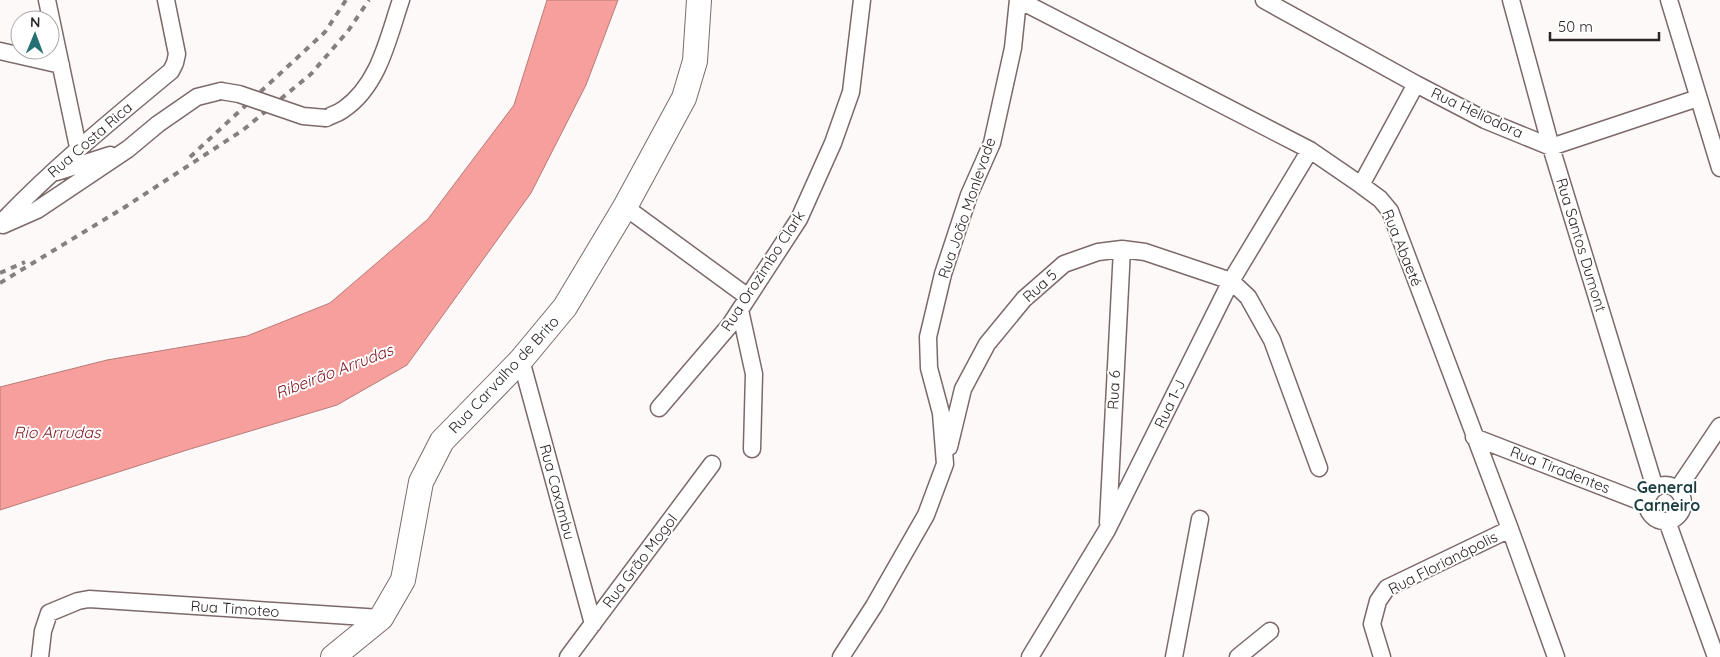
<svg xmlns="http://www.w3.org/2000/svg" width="1720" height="657" font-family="Quicksand,sans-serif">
	<rect width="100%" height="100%" fill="#fdf9f9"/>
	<path fill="#f69f9c" stroke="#b97a78" d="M547 0H618L586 85 531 193 407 365 337 405 187 450 0 510V387L107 360 247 336 330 303 428 219 514 105Z"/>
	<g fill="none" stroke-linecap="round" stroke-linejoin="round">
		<defs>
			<path id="street" d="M47 0 78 147
				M1019 0 1310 150 1361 185 1380 199 1390 211 1510 529 1556 657
				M1264 0 1416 84 1485 120 1551 147 1698 98
				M1511 0 1551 147 1655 488
				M1669 0 1720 168
				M0 51 61 65
				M326 118C332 115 339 113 344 109 379 85 388 38 401 0
				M57 172 110 155
				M1361 185 1416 84
				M625 207 748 297
				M0 224C53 168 112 120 171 71L175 63 177 54 166 0
				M3 225 37 210 128 149 158 124 197 97 221 91
				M740 310 754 374 752 449
				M521 360 593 624
				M659 408 730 325 799 219 833 143 851 92 862 0
				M1474 437 1647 504
				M949 447 963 389 987 344 1024 299 1064 264 1098 252 1122 249 1145 252 1231 281 1248 297 1272 340 1319 468
				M1647 503a18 18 0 1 1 36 0a18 18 0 1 1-36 0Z
				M1677 490 1720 426
				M1667 521 1716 657
				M1108 523 1122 249
				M40 657 43 631 49 613 78 601 89 599 381 618
				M568 657 712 464
				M841 657 874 606 926 515 945 464 941 413 929 368 928 337 943 274 969 195 992 143 1013 48 1018 0
				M1030 657 1107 530 1231 281 1310 150
				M1174 657 1200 519
				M1238 657 1270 631
				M1382 657 1372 624 1378 601 1387 588 1510 529"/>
			<path id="secondary" d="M333 657 381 618 403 580 421 482 442 441 521 360 565 307 625 207 684 98 695 61 699 0"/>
		</defs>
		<use href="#street" stroke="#7b6a69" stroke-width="19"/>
		<use href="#secondary" stroke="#7b6a69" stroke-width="26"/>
		<use href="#street" stroke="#fff" stroke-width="16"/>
		<use href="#secondary" stroke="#fff" stroke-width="24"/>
		<path stroke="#857f7f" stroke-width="4" stroke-dasharray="6 6" stroke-linecap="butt" d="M190 157 325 32 346 0
			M0 273 25 262
			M0 283 125 207 243 130 311 74 348 31 369 0"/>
		<defs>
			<path id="street-bridge" d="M221 91 239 94 303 116 326 118"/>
		</defs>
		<use href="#street-bridge" stroke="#7b6a69" stroke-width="19" stroke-linecap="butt"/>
		<use href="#street-bridge" stroke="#fff" stroke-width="16"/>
	</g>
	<g text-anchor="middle" stroke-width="4" stroke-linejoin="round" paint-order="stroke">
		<g font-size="15" fill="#2c2525" stroke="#fff">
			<text transform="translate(1477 113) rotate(25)" y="5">Rua Heliodora</text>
			<text transform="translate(90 140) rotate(-41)" y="5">Rua Costa Rica</text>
			<text transform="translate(967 208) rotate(-71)" y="5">Rua João Monlevade</text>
			<text transform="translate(1581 245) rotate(73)" y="5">Rua Santos Dumont</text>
			<text transform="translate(1402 248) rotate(68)" y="5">Rua Abaeté</text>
			<text transform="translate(763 271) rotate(-57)" y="5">Rua Orozimbo Clark</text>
			<text transform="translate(1040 286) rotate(-42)" y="5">Rua 5</text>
			<text transform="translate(504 375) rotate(-47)" y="5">Rua Carvalho de Brito</text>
			<text transform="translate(1114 390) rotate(-87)" y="5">Rua 6</text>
			<text transform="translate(1170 404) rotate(-64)" y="5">Rua 1-J</text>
			<text transform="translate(1560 470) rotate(21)" y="5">Rua Tiradentes</text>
			<text transform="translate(557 492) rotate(75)" y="5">Rua Caxambu</text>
			<text transform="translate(640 561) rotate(-53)" y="5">Rua Grão Mogol</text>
			<text transform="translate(1443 563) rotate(-27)" y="5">Rua Florianópolis</text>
			<text transform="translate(235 609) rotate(4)" y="5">Rua Timoteo</text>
		</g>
		<g font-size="16" font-style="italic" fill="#801c24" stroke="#fff">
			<text transform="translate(334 371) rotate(-21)" y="6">Ribeirão Arrudas</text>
			<text x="57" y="438">Rio Arrudas</text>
		</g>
		<g font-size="16" font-weight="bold" fill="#1c3e41" stroke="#fff">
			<text x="1667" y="493">General<tspan x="1667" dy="18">Carneiro</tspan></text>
		</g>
	</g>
	<g transform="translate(35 35) rotate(1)"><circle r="24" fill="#ffffff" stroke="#aba8a8"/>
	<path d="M0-4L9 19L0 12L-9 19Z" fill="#257075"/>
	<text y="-8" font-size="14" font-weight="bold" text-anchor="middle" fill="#2c2525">N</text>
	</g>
	<path d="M1550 32v8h109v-8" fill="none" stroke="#2c2525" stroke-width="2.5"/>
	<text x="1558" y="32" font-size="15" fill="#2c2525" stroke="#ffffff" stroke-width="4" paint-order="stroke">50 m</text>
</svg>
